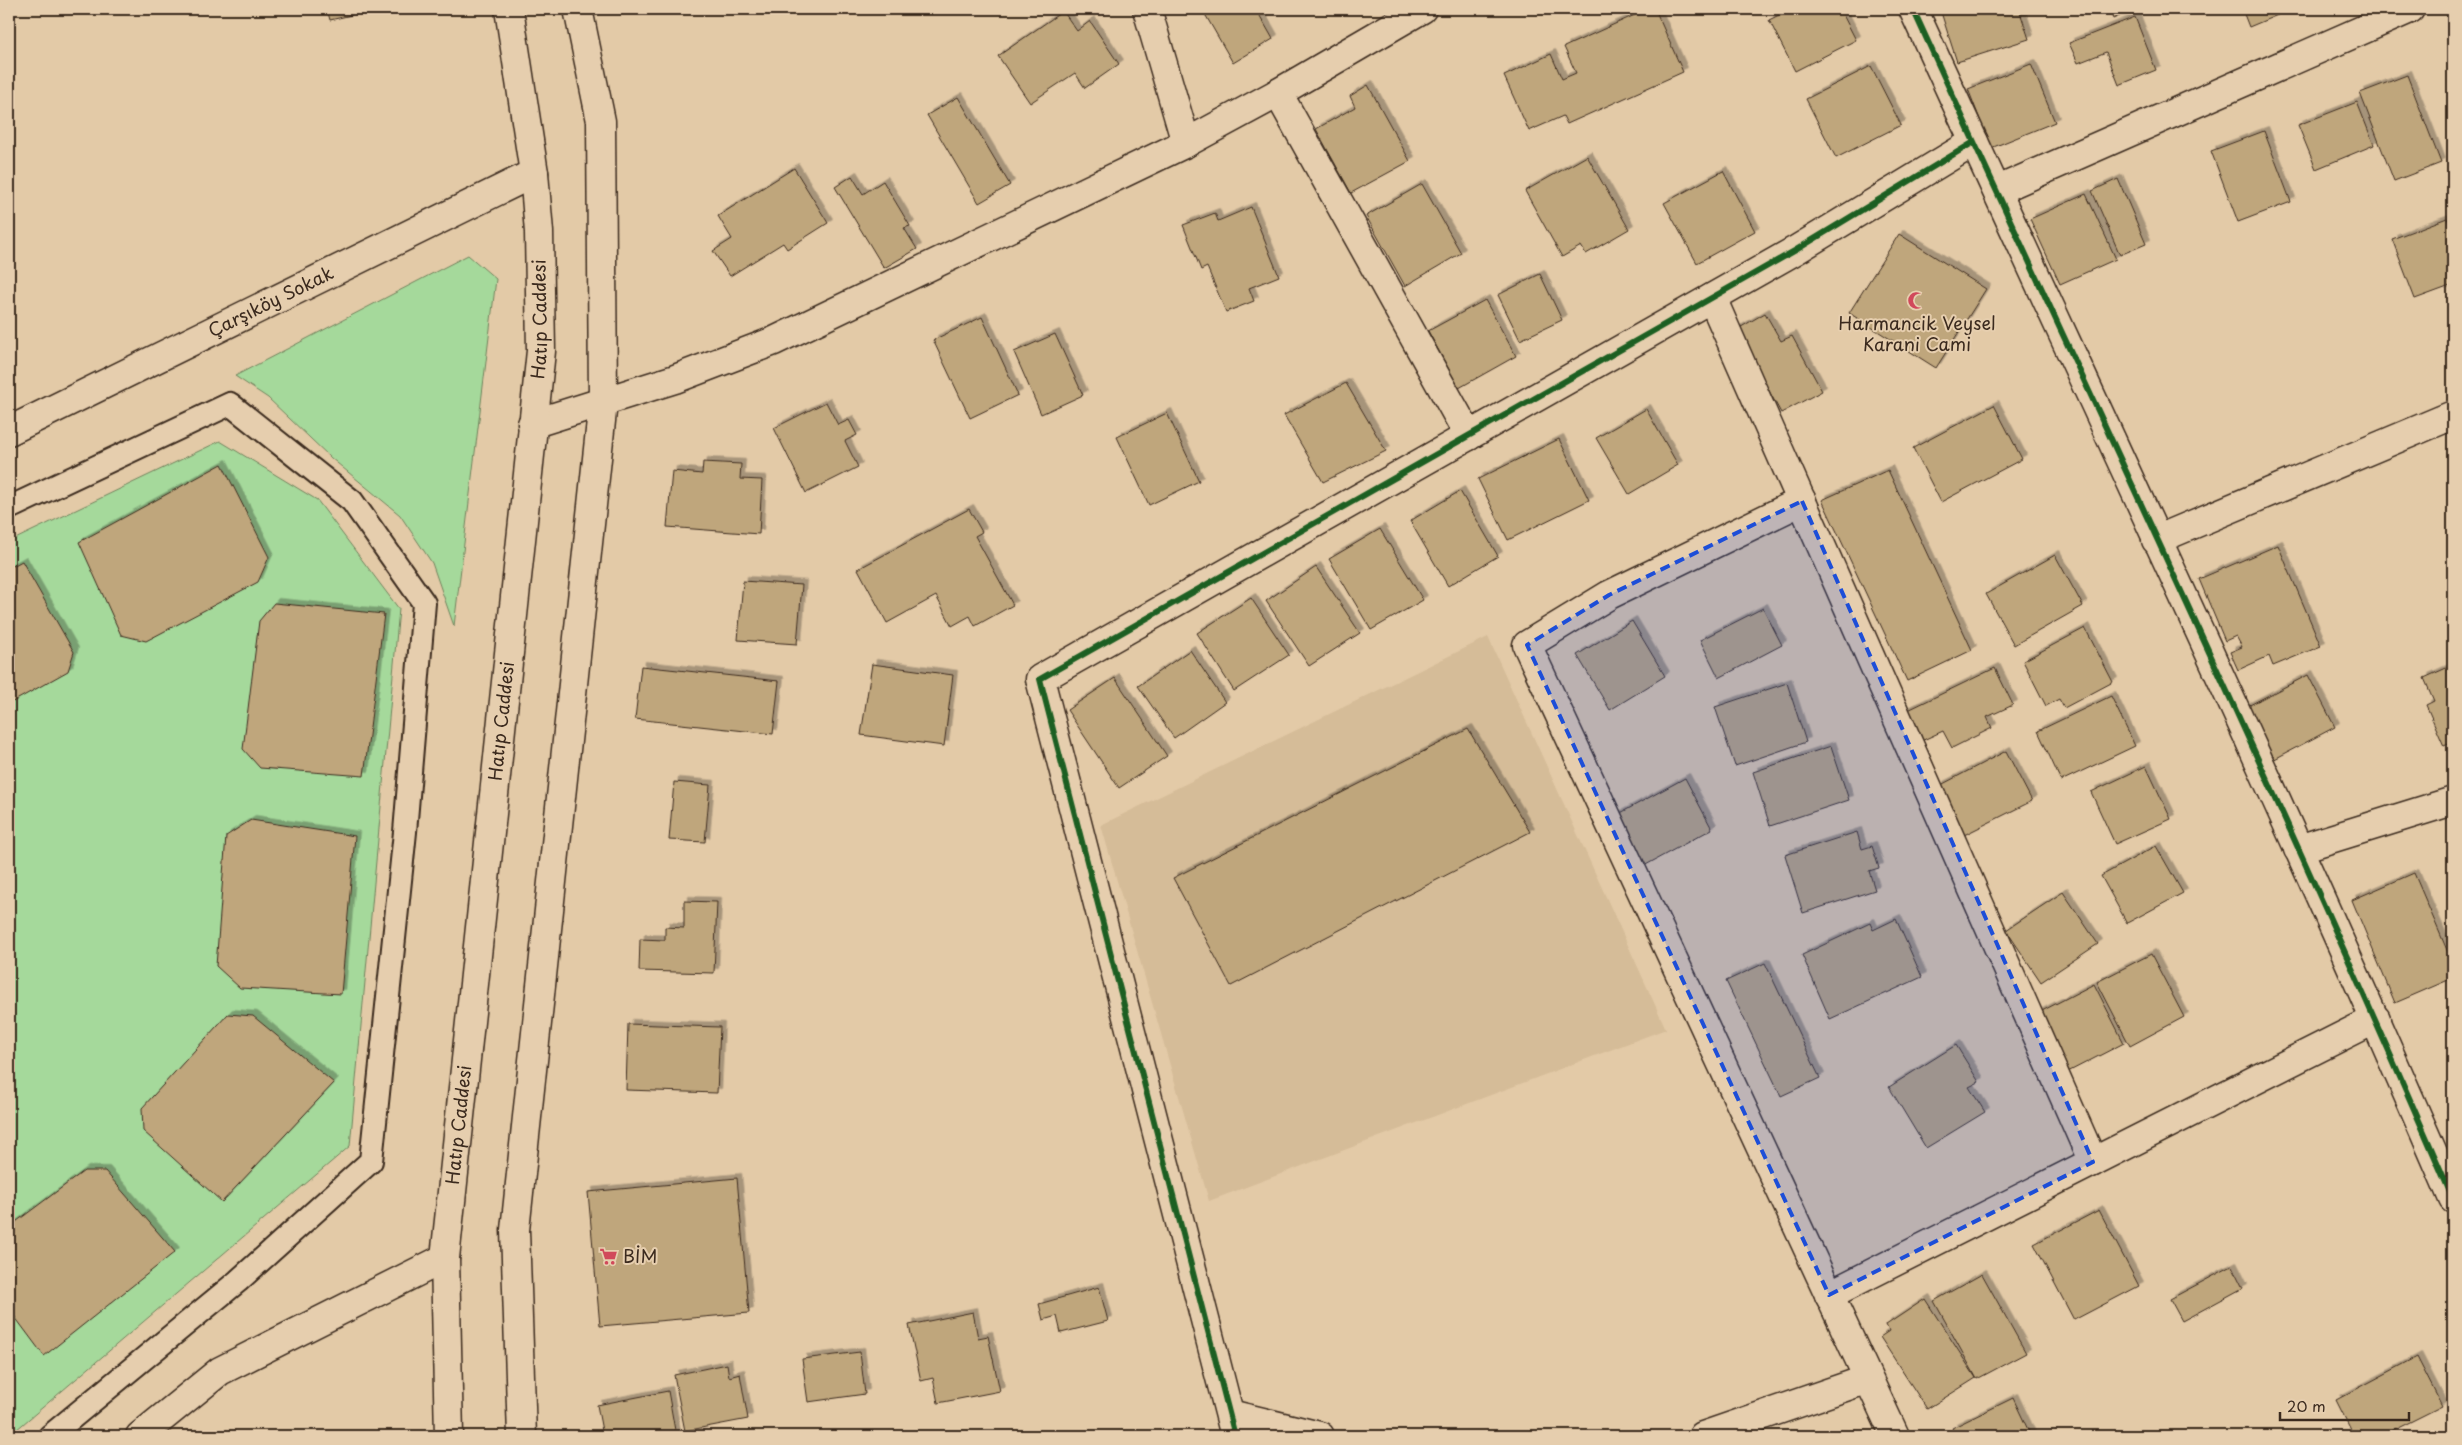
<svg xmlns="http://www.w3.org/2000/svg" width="2462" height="1445" font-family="'Playpen Sans',sans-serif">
	<defs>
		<filter id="shadow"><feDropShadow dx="4.5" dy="-4.5" stdDeviation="0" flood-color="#0004"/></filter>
	</defs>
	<rect width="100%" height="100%" fill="#e3caa7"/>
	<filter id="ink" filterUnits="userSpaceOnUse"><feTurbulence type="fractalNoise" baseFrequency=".02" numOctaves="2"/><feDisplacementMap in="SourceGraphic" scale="10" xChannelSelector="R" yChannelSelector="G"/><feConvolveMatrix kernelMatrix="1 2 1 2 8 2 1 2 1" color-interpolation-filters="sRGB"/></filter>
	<g filter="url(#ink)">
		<path fill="#d5bc98" d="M1488 637 1666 1029 1209 1201 1101 825Z"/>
		<path fill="#a5d99b" stroke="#70825c" d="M468 255 496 279 454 626 432 563 400 515 331 458 268 398 235 376Z
			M220 441 317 500 399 609 350 1146 9 1436V542Z"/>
		<path fill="#bfa67b" stroke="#3b2a1e" filter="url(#shadow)" d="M327 9H377L330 20Z
			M1202 9H1256L1273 39 1233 63Z
			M1648 9H1655L1683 72 1567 124 1563 116 1529 131 1504 76 1551 54 1562 79 1576 73 1564 47Z
			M1791 9H1840L1856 40 1795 71 1769 20Z
			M1940 9H2019L2029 39 1957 62Z
			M2109 9H2133V10L2113 19Z
			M2242 9H2292L2249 27Z
			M1063 11 1077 31 1090 21 1119 64 1085 88 1075 73 1030 103 998 56Z
			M2135 17 2156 70 2119 85 2106 52 2078 63 2069 43Z
			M2031 64 2055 122 1991 148 1968 89Z
			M1871 66 1901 125 1836 158 1806 99Z
			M2407 75 2441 163 2394 181 2360 93Z
			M1368 85 1410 161 1351 193 1316 129 1355 107 1350 96Z
			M958 97 1010 185 979 203 927 115Z
			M2357 102 2374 145 2316 169 2298 125Z
			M2264 131 2291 202 2238 222 2211 151Z
			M1587 156 1629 229 1586 254 1581 246 1562 257 1525 191Z
			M794 168 828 223 787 249 783 243 730 276 713 251 732 239 718 216Z
			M1723 171 1755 231 1697 263 1664 203Z
			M852 176 863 194 883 181 910 226 904 228 917 249 884 268 835 187Z
			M2118 179 2146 244 2120 255 2092 191Z
			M1422 184 1461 253 1405 286 1366 216Z
			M2086 194 2116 259 2060 284 2030 219Z
			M1251 207 1279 276 1249 288 1254 301 1226 312 1207 267 1201 270 1183 225 1215 213 1218 221Z
			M2447 218 2453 232V285L2415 299 2392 239Z
			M1899 234 1986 289 1936 368 1849 313Z
			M1540 274 1562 320 1520 340 1498 295Z
			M1485 300 1516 356 1459 388 1428 331Z
			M1765 313 1781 341 1792 336 1822 391 1781 413 1736 330Z
			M982 317 1018 395 970 418 933 340Z
			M1055 334 1083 395 1041 414 1014 352Z
			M1346 383 1386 451 1323 482 1284 415Z
			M826 402 838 425 849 420 857 435 845 441 858 467 806 493 774 428Z
			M1994 405 2022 459 1941 502 1913 448Z
			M1646 409 1678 465 1629 494 1596 438Z
			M1167 413 1199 481 1149 505 1117 437Z
			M1559 439 1589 500 1508 540 1478 479Z
			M703 462 741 464 740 479 762 480 759 534 667 527 672 471 702 474Z
			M222 464 269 557 258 582 146 641 121 635 79 542Z
			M1888 470 1972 650 1907 681 1822 500Z
			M1460 491 1498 556 1448 586 1410 521Z
			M969 509 982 532 975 536 1013 605 975 626 970 616 952 626 936 596 887 623 858 569Z
			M1380 529 1423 600 1371 630 1329 559Z
			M2278 545 2321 646 2273 666 2269 656 2238 670 2230 652 2242 647 2236 636 2225 641 2199 579Z
			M2055 555 2083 606 2014 645 1986 594Z
			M22 561 74 652 68 671 9 704V568Z
			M1316 567 1360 633 1309 666 1266 601Z
			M743 581 802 585 797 644 738 640Z
			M1251 598 1289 655 1234 691 1197 633Z
			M274 603 384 614 364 776 260 768 243 749 259 621Z
			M1763 608 1782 645 1719 678 1700 640Z
			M1632 621 1665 676 1610 710 1577 655Z
			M2085 628 2113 682 2064 708 2059 699 2046 706 2023 661Z
			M1190 650 1225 702 1174 738 1138 686Z
			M872 664 953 675 944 746 861 735Z
			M2453 665V742L2444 746 2426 705 2434 701 2424 678Z
			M641 666 779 681 773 734 635 719Z
			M1995 668 2013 705 1987 717 1992 728 1952 748 1943 731 1919 742 1904 712Z
			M2308 675 2335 727 2267 763 2240 710Z
			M1115 678 1167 756 1119 788 1067 710Z
			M1787 683 1806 742 1735 766 1715 707Z
			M2111 696 2135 746 2061 781 2038 731Z
			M1468 729 1530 832 1231 986 1173 878Z
			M1831 746 1849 800 1770 826 1753 772Z
			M2006 751 2032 801 1964 835 1939 786Z
			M2146 766 2171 819 2115 844 2091 792Z
			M1685 778 1712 829 1642 867 1615 816Z
			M674 782 710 785 705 842 669 840Z
			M251 820 355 836 341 994 240 988 216 966 226 836Z
			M1857 832 1862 849 1872 846 1879 868 1869 871 1875 890 1803 913 1785 855Z
			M2156 846 2183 893 2127 923 2101 876Z
			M2414 873 2453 964V978L2395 1003 2352 900Z
			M2063 892 2098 944 2041 982 2006 930Z
			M684 901 717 902 714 973 639 971 640 939 665 940V927L684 928Z
			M1896 919 1922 977 1830 1019 1802 955 1870 923 1873 930Z
			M2151 954 2184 1017 2130 1046 2097 982Z
			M1765 963 1820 1078 1781 1096 1726 981Z
			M2094 984 2124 1043 2062 1075 2038 1013Z
			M228 1014 253 1016 334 1083 222 1202 143 1131 142 1108Z
			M628 1024 720 1027 717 1093 626 1090Z
			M1956 1045 1979 1082 1969 1087 1985 1112 1926 1148 1889 1087Z
			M2453 1108V1125L2447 1111Z
			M84 1171H105L175 1252 44 1356 9 1309V1227Z
			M737 1178 749 1313 600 1326 588 1192Z
			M2099 1210 2139 1286 2074 1320 2034 1244Z
			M2232 1266 2243 1288 2182 1321 2170 1299Z
			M1982 1274 2026 1353 1977 1379 1934 1301Z
			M1099 1287 1108 1321 1061 1333 1057 1316 1043 1320 1039 1304Z
			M1925 1299 1976 1378 1927 1409 1880 1337 1889 1331 1886 1325Z
			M973 1312 978 1338 988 1336 1000 1391 938 1403 933 1378 921 1381 909 1325Z
			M860 1352 865 1394 808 1402 802 1359Z
			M2417 1357 2442 1406 2382 1436H2354L2336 1400Z
			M727 1364 729 1377 740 1374 748 1419 685 1431 674 1375Z
			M668 1391 676 1436H603L597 1405Z
			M2013 1398 2031 1436H1956L1952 1428Z"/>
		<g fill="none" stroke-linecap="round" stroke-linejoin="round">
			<defs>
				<path id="lane" d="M9 508 230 404 352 501 424 603 405 832 371 1161 238 1281 50 1436"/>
				<g id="street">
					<path d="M1147 9 1186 143"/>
					<path d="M1913 9C2094 405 2281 799 2453 1199"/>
					<path d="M1278 93 1469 436"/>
					<path d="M1998 190 2410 9"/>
					<path d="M1712 298 2093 1162"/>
					<path d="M532 424 675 379 774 341 1186 143 1278 93 1422 9"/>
					<path id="s1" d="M9 431 534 173"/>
					<path d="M1802 501 1609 595 1527 645 1895 1436"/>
					<path d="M2156 540 2453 415"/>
					<path d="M2298 849 2453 801"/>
					<path d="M1829 1295 2376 1019"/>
					<path d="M1230 1414 1320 1436"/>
					<path d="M140 1436 220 1371 445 1258"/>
					<path d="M1235 1436 1040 679 1796 250 1974 142"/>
					<path d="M1703 1436 1868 1379"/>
				</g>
				<g id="secondary">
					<path id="s2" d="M449 1436 445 1258 541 351 539 232 534 173 509 9"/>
					<path d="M522 1436 515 1230 603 402 601 121 578 9"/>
				</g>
			</defs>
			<use href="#lane" stroke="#3b2a1e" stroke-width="26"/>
			<use href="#street" stroke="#3b2a1e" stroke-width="31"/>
			<use href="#secondary" stroke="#3b2a1e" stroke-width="31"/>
			<use href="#lane" stroke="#e6ceae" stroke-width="22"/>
			<use href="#street" stroke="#e6ceae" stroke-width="28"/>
			<use href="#secondary" stroke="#e6ceae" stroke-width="28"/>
			<defs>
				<path id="cycleway" d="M1913 9C2094 405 2281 799 2453 1199
					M1235 1436 1040 679 1796 250 1974 142"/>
			</defs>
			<use href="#cycleway" stroke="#e6ceae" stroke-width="9"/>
			<use href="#cycleway" stroke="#1b5e20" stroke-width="6"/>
		</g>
	</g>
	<path fill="#1d4ed8" fill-opacity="0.2" stroke="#1d4ed8" stroke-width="4" stroke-dasharray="10 6" stroke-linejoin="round" d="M1802 501 2093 1162 1829 1295 1527 645 1609 595Z"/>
	<defs>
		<symbol id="mosque-bare" viewBox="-9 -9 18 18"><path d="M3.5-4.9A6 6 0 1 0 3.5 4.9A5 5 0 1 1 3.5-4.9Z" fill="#d1495b" stroke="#e6ceae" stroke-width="2.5" paint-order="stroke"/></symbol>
		<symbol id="supermarket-bare" viewBox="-9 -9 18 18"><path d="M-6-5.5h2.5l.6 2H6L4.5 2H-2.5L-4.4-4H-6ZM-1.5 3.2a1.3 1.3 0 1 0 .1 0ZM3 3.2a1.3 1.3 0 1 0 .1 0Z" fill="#d1495b" stroke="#e6ceae" stroke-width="2.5" paint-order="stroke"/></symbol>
	</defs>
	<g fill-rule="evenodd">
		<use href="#mosque-bare" x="1904" y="288" width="25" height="25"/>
		<use href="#supermarket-bare" x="596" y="1244" width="25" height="25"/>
	</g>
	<g text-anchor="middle" stroke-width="4" stroke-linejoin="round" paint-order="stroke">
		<g font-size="18" fill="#3b2a1e" stroke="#e6ceae">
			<text dy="6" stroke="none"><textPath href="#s1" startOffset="292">Çarşıköy Sokak</textPath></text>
			<text dy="6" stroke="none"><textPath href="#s2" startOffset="1122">Hatıp Caddesi</textPath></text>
			<text dy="6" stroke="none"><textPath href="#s2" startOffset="718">Hatıp Caddesi</textPath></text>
			<text dy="6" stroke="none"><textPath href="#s2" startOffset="312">Hatıp Caddesi</textPath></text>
		</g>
		<g font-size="18" fill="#3b2a1e" stroke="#e6ceae">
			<text x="1917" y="330">Harmancik Veysel<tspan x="1917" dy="21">Karani Cami</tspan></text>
			<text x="623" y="1263" text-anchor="start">BİM</text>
		</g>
	</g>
	<rect width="2462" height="1445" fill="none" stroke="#e6ceae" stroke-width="30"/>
	<rect x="15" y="15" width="2432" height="1415" fill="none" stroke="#3b2a1e" stroke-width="2" filter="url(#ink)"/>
	<path d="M2280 1412v8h129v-8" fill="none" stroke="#3b2a1e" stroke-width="2.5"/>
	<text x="2287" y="1412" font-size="15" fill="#3b2a1e" stroke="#e6ceae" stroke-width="4" paint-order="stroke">20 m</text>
</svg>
